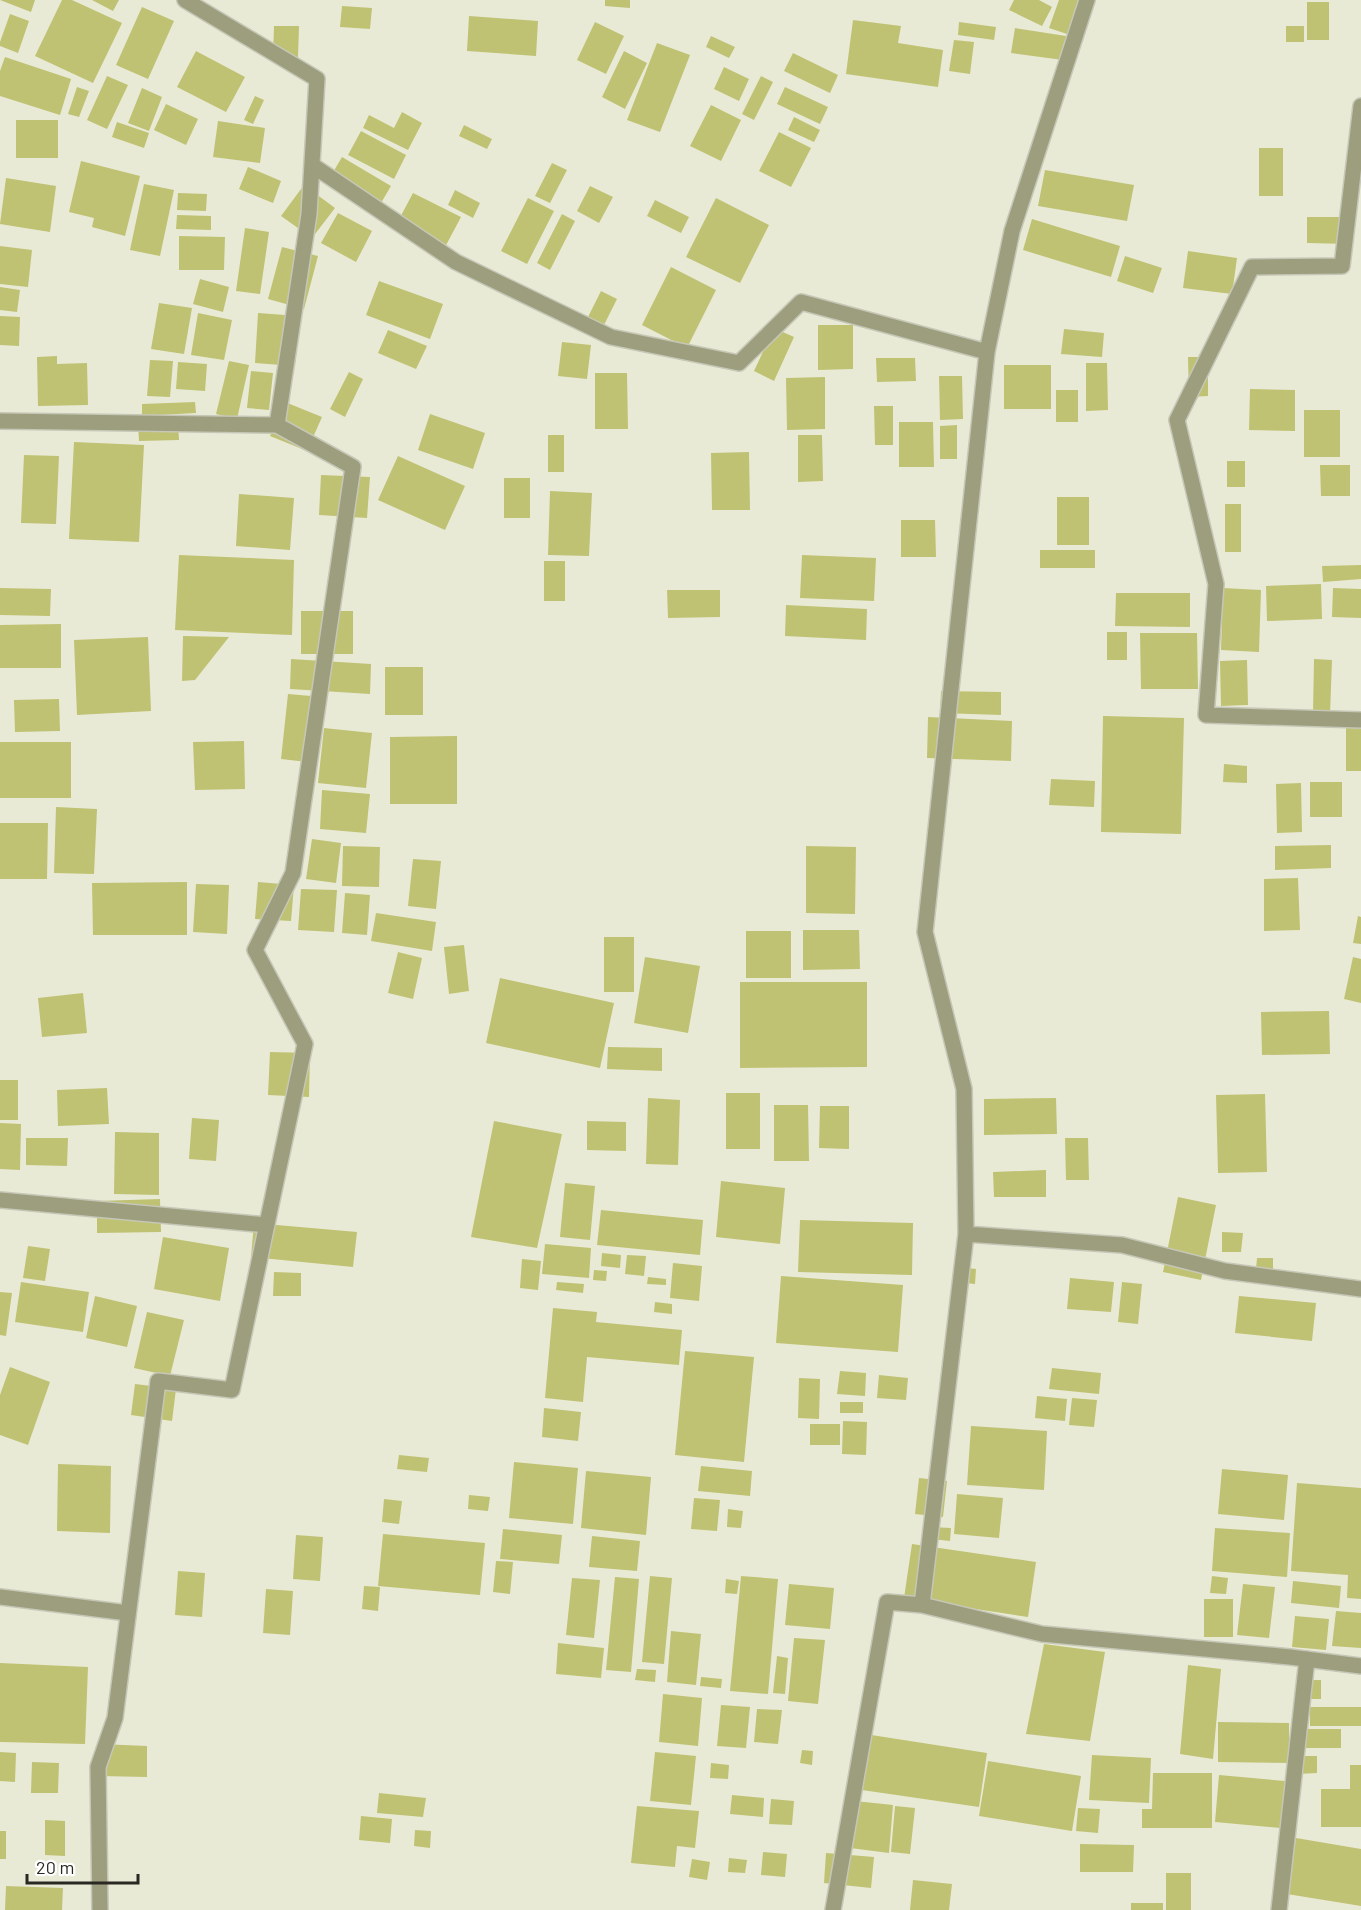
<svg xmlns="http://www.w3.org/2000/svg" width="1361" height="1910" font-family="Barlow,sans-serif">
	<rect width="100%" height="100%" fill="#e9ead6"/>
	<path fill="#bfc272" d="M0 0H35L31 12Z
		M62 0H72L122 23 93 83 35 56Z
		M92 0H119L113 11Z
		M605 0H630V8L605 6Z
		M1014 0H1039L1052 7 1042 26 1009 10Z
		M1059 0H1082L1070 35 1049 28Z
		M1307 2H1329V40H1307Z
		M342 6 372 8 370 29 340 27Z
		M142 7 174 21 148 79 116 65Z
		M10 14 29 21 18 53 0 46V42Z
		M469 16 538 21 536 56 467 51Z
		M853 20 901 26 898 43 943 50 938 87 846 74Z
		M595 22 624 36 606 74 577 60Z
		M959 22 996 27 994 40 958 35Z
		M274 26H299L298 58H273Z
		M1286 26H1304V42H1286Z
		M1015 28 1066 36 1063 60 1011 53Z
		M711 36 735 47 729 58 706 47Z
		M954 40 974 42 970 74 949 71Z
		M657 43 690 55 660 132 627 120Z
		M196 51 245 77 226 112 177 87Z
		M624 51 647 63 625 109 602 97Z
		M793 53 838 75 830 93 784 71Z
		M5 57 71 79 60 115 0 96V71Z
		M724 67 749 79 739 101 714 89Z
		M107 76 128 85 107 129 87 120Z
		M761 76 773 82 754 120 742 114Z
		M77 87 89 91 79 117 68 114Z
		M785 87 828 107 820 124 777 104Z
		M142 88 162 97 149 131 128 123Z
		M255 96 264 100 253 124 244 120Z
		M166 104 198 119 186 145 154 130Z
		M711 105 741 120 721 161 690 146Z
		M402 112 422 123 408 150 363 128 369 115 394 128Z
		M794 117 820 130 814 142 788 130Z
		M16 120H58V158H16Z
		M218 121 265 128 260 163 213 157Z
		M117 122 149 133 144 148 112 137Z
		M464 125 492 139 487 149 459 136Z
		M361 131 406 155 394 179 348 155Z
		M779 132 811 148 791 187 759 171Z
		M1259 148H1283V196H1259Z
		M342 157 391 186 378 208 329 179Z
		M81 161 140 176 125 236 92 227 94 218 69 212Z
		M552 163 567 170 550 203 535 196Z
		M248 167 281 181 273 203 239 189Z
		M1045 170 1134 185 1127 221 1038 206Z
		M6 178 56 186 50 232 0 224Z
		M144 184 174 190 160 256 130 250Z
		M304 185 335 208 312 238 281 216Z
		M590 186 613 197 599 223 577 211Z
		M455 190 480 203 473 218 448 205Z
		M178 193 207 194 206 211 177 210Z
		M413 193 461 217 444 249 396 225Z
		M528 198 554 211 527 264 501 251Z
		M716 198 769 225 740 283 686 257Z
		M655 200 689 217 681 233 647 216Z
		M338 213 372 231 356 262 321 243Z
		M562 214 575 221 550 270 537 263Z
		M177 215 211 216V230L176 229Z
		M1307 217H1351L1350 244 1307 243Z
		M1032 219 1120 246 1111 277 1023 250Z
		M245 228 269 232 260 294 236 291Z
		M179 236 225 237 224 270H179Z
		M0 246 32 250 28 287 0 284Z
		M282 247 318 256 304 309 268 299Z
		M1188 251 1237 258 1232 294 1183 288Z
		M1125 256 1162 268 1153 293 1117 281Z
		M671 267 716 290 687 348 642 325Z
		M200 279 229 287 223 312 193 304Z
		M379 281 443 304 430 339 366 315Z
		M0 287 20 290 17 312 0 310Z
		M601 291 617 299 604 325 588 317Z
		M159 303 192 308 184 354 151 349Z
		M198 313 232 320 224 360 191 355Z
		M258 313 299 316 295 366 255 363Z
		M0 316 20 317 19 346 0 345Z
		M818 325H853V369L818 370Z
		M774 328 794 337 774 381 754 371Z
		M1064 329 1104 333 1102 357 1061 354Z
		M388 330 427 346 416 369 378 353Z
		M562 342 591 345 587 379 558 376Z
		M57 356V364L87 363 88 405 38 406 37 357Z
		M1188 357H1208V396L1189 397Z
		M876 358H915L916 381 877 382Z
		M150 360 173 361 170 397 147 396Z
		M229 361 249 365 237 419 216 414Z
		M178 362 207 364 205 391 176 389Z
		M1086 363H1107L1108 410 1086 411Z
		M1004 365H1051V409H1004Z
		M251 371 273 373 269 410 247 408Z
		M349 372 363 379 345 417 330 409Z
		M595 373H627L628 429H595Z
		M939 376H962L963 419 940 420Z
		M825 377V429L787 430 786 378Z
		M1250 389 1295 390V431L1249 430Z
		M1056 390H1078V422H1056Z
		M195 402 196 413 142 416V404Z
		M285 402 322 417 307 451 270 436Z
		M874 406H893V445H875Z
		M1304 410H1340V457H1304Z
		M430 414 485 433 473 469 418 450Z
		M178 422 179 440 139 441 138 424Z
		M899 422H933L934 467H899Z
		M957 425V459H940V426Z
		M548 435H564V472H548Z
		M798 435H822L823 481 798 482Z
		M74 442 144 445 139 542 69 539Z
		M749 452 750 510H712L711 453Z
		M24 455 59 456 56 524 21 523Z
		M398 456 465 486 445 530 378 500Z
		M1227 461H1245V487H1227Z
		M1320 465H1350V496H1321Z
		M321 475 370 477 367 518 319 515Z
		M504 478H530V518H504Z
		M550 491 592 493 589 556 548 555Z
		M239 494 294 498 290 550 236 546Z
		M1057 497H1089V545H1057Z
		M1225 504H1241V552H1225Z
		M901 520H935L936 557H901Z
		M1040 550H1095V568H1040Z
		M179 555 294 560 292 635 175 630Z
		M802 555 876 558 874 601 800 598Z
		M544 561H565V601H544Z
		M1361 565V579L1323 582 1322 566Z
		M1321 584 1322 619 1267 621 1266 586Z
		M0 588 51 589 50 616 0 615Z
		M1223 588 1261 590 1259 652 1221 650Z
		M1333 588 1361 589V618L1332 617Z
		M667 590H720V617L668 618Z
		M1116 593H1190V627L1115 626Z
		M786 605 867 609 866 640 785 636Z
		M301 611H353V654H301Z
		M61 624V668H0V625Z
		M1107 632H1127V660H1107Z
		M1140 633H1197L1198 689H1141Z
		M183 636 229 637 195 680 182 681Z
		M148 637 151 711 77 715 74 640Z
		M291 659 371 664 370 694 290 689Z
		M1314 659 1332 660 1330 715 1313 714Z
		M1247 660 1248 705 1221 706 1220 661Z
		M385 667H423V715H385Z
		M941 691 1001 692V715L940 713Z
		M288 694 323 697 316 763 281 759Z
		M59 699 60 731 15 732 14 700Z
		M1103 716 1184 718 1181 834 1101 832Z
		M928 717 1012 721 1011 761 927 758Z
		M1361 726V771H1346V727Z
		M324 728 372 733 366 788 318 783Z
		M457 736V804H390V737Z
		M244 741 245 789 195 790 193 742Z
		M0 742H71V798H0Z
		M1224 764 1247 766V783L1223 782Z
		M1051 779 1095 781 1094 807 1049 805Z
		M1310 782H1342V817H1310Z
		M1301 783 1302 832 1277 833 1276 784Z
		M322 790 370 794 366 833 320 829Z
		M56 807 97 809 94 874 54 873Z
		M0 823H48L47 879H0Z
		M312 839 341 843 336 883 306 879Z
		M1331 845V868L1275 870V846Z
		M343 846 380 847 379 887 342 886Z
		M806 846 856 847 855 914 806 913Z
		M413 859 441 861 436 909 408 906Z
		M1298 878 1300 930 1264 931V879Z
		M187 882V935H93L92 883Z
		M258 882 294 885 291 921 255 919Z
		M196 884 229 885 227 934 193 932Z
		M301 889 337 890 334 932 298 930Z
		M345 893 370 895 367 935 342 933Z
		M376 913 436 922 432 951 371 941Z
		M1358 916 1361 917V944L1353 943Z
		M803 930H859L860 969 803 970Z
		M746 931H791V978H746Z
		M604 937H634V992H604Z
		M464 945 469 991 449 994 444 947Z
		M398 952 422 958 413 999 388 993Z
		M645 957 700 966 688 1033 634 1023Z
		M1353 957 1361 959V1003L1344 999Z
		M500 978 614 1003 600 1068 486 1043Z
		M740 982H867V1067L740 1068Z
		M83 993 87 1033 42 1037 38 998Z
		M1329 1011 1330 1054 1262 1055 1261 1012Z
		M608 1047 662 1048V1071L607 1069Z
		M270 1052 310 1053 309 1097 268 1095Z
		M0 1080H18V1120H0Z
		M107 1088 109 1124 58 1126 57 1090Z
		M726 1093H760V1149H726Z
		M1265 1094 1267 1172 1218 1173 1216 1095Z
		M648 1098 680 1100 678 1165 646 1164Z
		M1056 1098 1057 1134 984 1135V1099Z
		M774 1105H808L809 1161H774Z
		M820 1106H849V1149L819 1148Z
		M192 1118 219 1120 216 1161 189 1159Z
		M494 1121 562 1134 537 1248 471 1237Z
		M587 1121 626 1122V1151L587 1150Z
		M0 1123 21 1124 20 1170 0 1169Z
		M115 1132 159 1133V1195L114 1194Z
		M26 1138H68L67 1166 26 1165Z
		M1065 1138H1088L1089 1180H1066Z
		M1046 1170V1197H994L993 1172Z
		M721 1181 785 1188 780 1244 716 1237Z
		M565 1183 595 1186 590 1240 560 1237Z
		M1178 1197 1216 1205 1201 1280 1163 1272Z
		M160 1199 161 1232 97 1233V1201Z
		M601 1210 703 1220 700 1255 597 1245Z
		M800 1220 913 1223 912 1275 798 1272Z
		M254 1223 357 1232 353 1267 251 1257Z
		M1222 1232 1243 1233 1241 1252H1222Z
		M163 1237 229 1248 220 1301 154 1289Z
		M545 1244 591 1248 589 1278 542 1274Z
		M28 1246 50 1249 45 1281 23 1278Z
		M602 1253 621 1255 620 1268 601 1266Z
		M627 1255 646 1256 644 1276 625 1274Z
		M1257 1258H1273V1270L1256 1269Z
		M522 1259 541 1261 538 1290 520 1288Z
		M673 1263 702 1266 699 1301 670 1298Z
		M959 1267 976 1269 975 1284 957 1282Z
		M594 1270 607 1271 606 1281 593 1280Z
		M274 1272 301 1273V1296H273Z
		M781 1276 903 1285 898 1352 776 1343Z
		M648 1277 666 1279V1285L647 1284Z
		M1070 1278 1114 1282 1111 1312 1067 1309Z
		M21 1282 89 1292 83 1332 15 1322Z
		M557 1282 584 1284 583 1293 556 1290Z
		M1122 1282 1142 1284 1138 1324 1118 1322Z
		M0 1292 12 1293 6 1336 0 1335Z
		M95 1296 137 1306 127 1347 86 1338Z
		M1239 1296 1316 1303 1312 1341 1235 1333Z
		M655 1302 672 1304V1314L654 1312Z
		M553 1308 597 1312 596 1322 682 1330 679 1365 587 1357 583 1402 545 1398Z
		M147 1312 184 1320 170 1376 134 1368Z
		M685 1351 754 1357 744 1462 675 1455Z
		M10 1367 50 1382 28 1445 0 1435V1395Z
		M1052 1368 1101 1373 1099 1394 1049 1389Z
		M840 1371 866 1373 865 1396 837 1394Z
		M879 1375 908 1378 906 1400 877 1398Z
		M799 1378 820 1379 819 1419 798 1418Z
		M135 1384 176 1389 172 1421 131 1415Z
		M1037 1396 1067 1399 1065 1421 1035 1418Z
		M1072 1398 1097 1400 1094 1427 1069 1425Z
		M840 1402H863V1413H840Z
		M544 1408 581 1412 578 1441 542 1437Z
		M843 1421 867 1422 866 1455 842 1454Z
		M810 1424H840V1445H810Z
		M971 1426 1047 1431 1044 1490 967 1485Z
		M399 1455 429 1458 427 1472 397 1469Z
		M514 1462 578 1468 573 1524 509 1518Z
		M58 1464 111 1466 110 1533 57 1531Z
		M701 1466 752 1471 750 1496 698 1491Z
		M1222 1469 1288 1475 1284 1520 1218 1514Z
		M586 1471 651 1477 646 1535 581 1528Z
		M919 1478 947 1481 943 1517 915 1514Z
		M1297 1483 1361 1488V1599L1347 1598 1348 1575 1291 1571Z
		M957 1494 1003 1498 999 1538 954 1534Z
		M469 1495 490 1497 488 1511 468 1509Z
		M694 1498 720 1500 717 1531 691 1529Z
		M384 1499 402 1501 399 1524 382 1522Z
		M728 1509 743 1511 741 1528 727 1527Z
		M932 1527 951 1528 950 1541 931 1539Z
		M1215 1528 1290 1533 1287 1577 1212 1571Z
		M503 1529 562 1535 559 1564 500 1559Z
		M383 1534 485 1543 480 1595 378 1586Z
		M296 1535 323 1537 320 1581 293 1579Z
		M592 1536 640 1541 637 1571 589 1567Z
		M912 1544 1036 1562 1028 1617 904 1598Z
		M496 1561 513 1562 510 1594 493 1592Z
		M178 1571 205 1573 202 1617 175 1615Z
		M650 1576 672 1578 664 1664 642 1662Z
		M741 1576 778 1579 768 1694 730 1691Z
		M1212 1576 1228 1578 1226 1594 1210 1593Z
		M615 1577 639 1579 631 1672 606 1670Z
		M572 1578 600 1580 594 1638 566 1635Z
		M726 1579 739 1581 737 1594 725 1593Z
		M1293 1581 1341 1586 1339 1608 1291 1603Z
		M789 1584 834 1588 830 1629 785 1625Z
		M1243 1584 1275 1587 1269 1638 1237 1635Z
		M364 1586 380 1587 378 1611 362 1609Z
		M266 1589 293 1591 290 1635 263 1633Z
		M1204 1599H1233V1637H1204Z
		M1336 1611 1361 1613V1648L1332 1646Z
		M1295 1616 1329 1619 1326 1650 1292 1647Z
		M671 1631 701 1634 696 1685 667 1682Z
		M794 1638 825 1640 818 1704 788 1701Z
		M558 1643 604 1648 601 1678 556 1674Z
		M1044 1644 1105 1652 1090 1741 1026 1734Z
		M777 1656 788 1658 785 1694 773 1693Z
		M0 1663 88 1667 85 1744 0 1742Z
		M1188 1665 1221 1669 1213 1759 1180 1754Z
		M637 1669 656 1670 655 1682 635 1680Z
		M701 1677 722 1679 721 1688 700 1686Z
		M1305 1680H1321V1699H1306Z
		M663 1694 702 1698 698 1746 659 1742Z
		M721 1705 750 1707 746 1748 717 1746Z
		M1310 1707H1361V1726H1310Z
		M757 1709 782 1710 778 1744 754 1742Z
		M1218 1722 1289 1723V1763L1218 1762Z
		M1305 1729H1341V1748H1305Z
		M865 1734 987 1753 979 1807 855 1789Z
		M100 1744 147 1746V1777L99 1776Z
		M802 1750 813 1751 812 1765 800 1763Z
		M0 1752 16 1753 15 1782 0 1781Z
		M655 1752 696 1756 691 1805 650 1801Z
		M1092 1755 1151 1758 1149 1803 1089 1800Z
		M1298 1756H1317V1773L1298 1774Z
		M988 1761 1081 1776 1072 1831 979 1816Z
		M32 1762 59 1763 58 1793H31Z
		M711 1763 729 1765 728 1779 710 1778Z
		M1350 1765H1361V1827H1321V1789H1350Z
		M1153 1773H1212V1828H1142V1809H1152Z
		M1219 1775 1285 1781 1280 1828 1215 1822Z
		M379 1793 426 1798 423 1817 377 1813Z
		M732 1795 764 1798 763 1817 730 1814Z
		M771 1799 794 1801 792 1825 769 1824Z
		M855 1801 893 1805 889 1853 850 1848Z
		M637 1806 699 1811 695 1848 677 1846 675 1867 631 1863Z
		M895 1806 915 1808 910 1854 891 1852Z
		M1078 1808 1100 1809 1098 1833 1076 1831Z
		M361 1816 392 1819 390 1843 359 1840Z
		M45 1820 65 1821V1856L45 1855Z
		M415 1830 431 1831 430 1848 414 1846Z
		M0 1831H6V1859H0Z
		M1296 1838 1361 1849V1906L1287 1894Z
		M1080 1844 1134 1845 1133 1872H1080Z
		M763 1852 787 1854 785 1877 761 1875Z
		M826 1853 874 1857 871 1888 824 1883Z
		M729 1858 747 1860 745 1873 728 1872Z
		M692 1859 710 1862 707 1880 689 1877Z
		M1166 1873H1191V1910H1166Z
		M913 1880 952 1884 949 1910H910Z
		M6 1886 63 1888 62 1910H5Z
		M1131 1903H1163V1910H1131Z"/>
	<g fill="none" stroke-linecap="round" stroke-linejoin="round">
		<defs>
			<path id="street" d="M1361 106 1342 266 1252 267 1177 420 1216 584 1206 715 1361 720
				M312 165 456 262 611 337 739 363 801 302 987 352
				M0 421 277 425 309 214 317 79 185 0
				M0 1200 267 1225
				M966 1234 1122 1245 1225 1271 1361 1289
				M0 1597 128 1613
				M922 1605 1042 1634 1290 1657 1361 1666
				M100 1910 98 1767 115 1718 158 1381 232 1390 305 1044 255 950 293 873 353 467 277 425
				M833 1910 887 1602 922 1605 966 1234 964 1089 925 932 987 352 1012 231 1087 0
				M1279 1910 1307 1659"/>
		</defs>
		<use href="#street" stroke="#c6c7b6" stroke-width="18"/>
		<use href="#street" stroke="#9c9e7e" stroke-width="15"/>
	</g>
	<path d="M27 1874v9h111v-9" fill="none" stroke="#292922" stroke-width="3"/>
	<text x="36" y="1874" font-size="18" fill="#292922" stroke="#ffffff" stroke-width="4.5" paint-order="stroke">20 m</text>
</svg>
